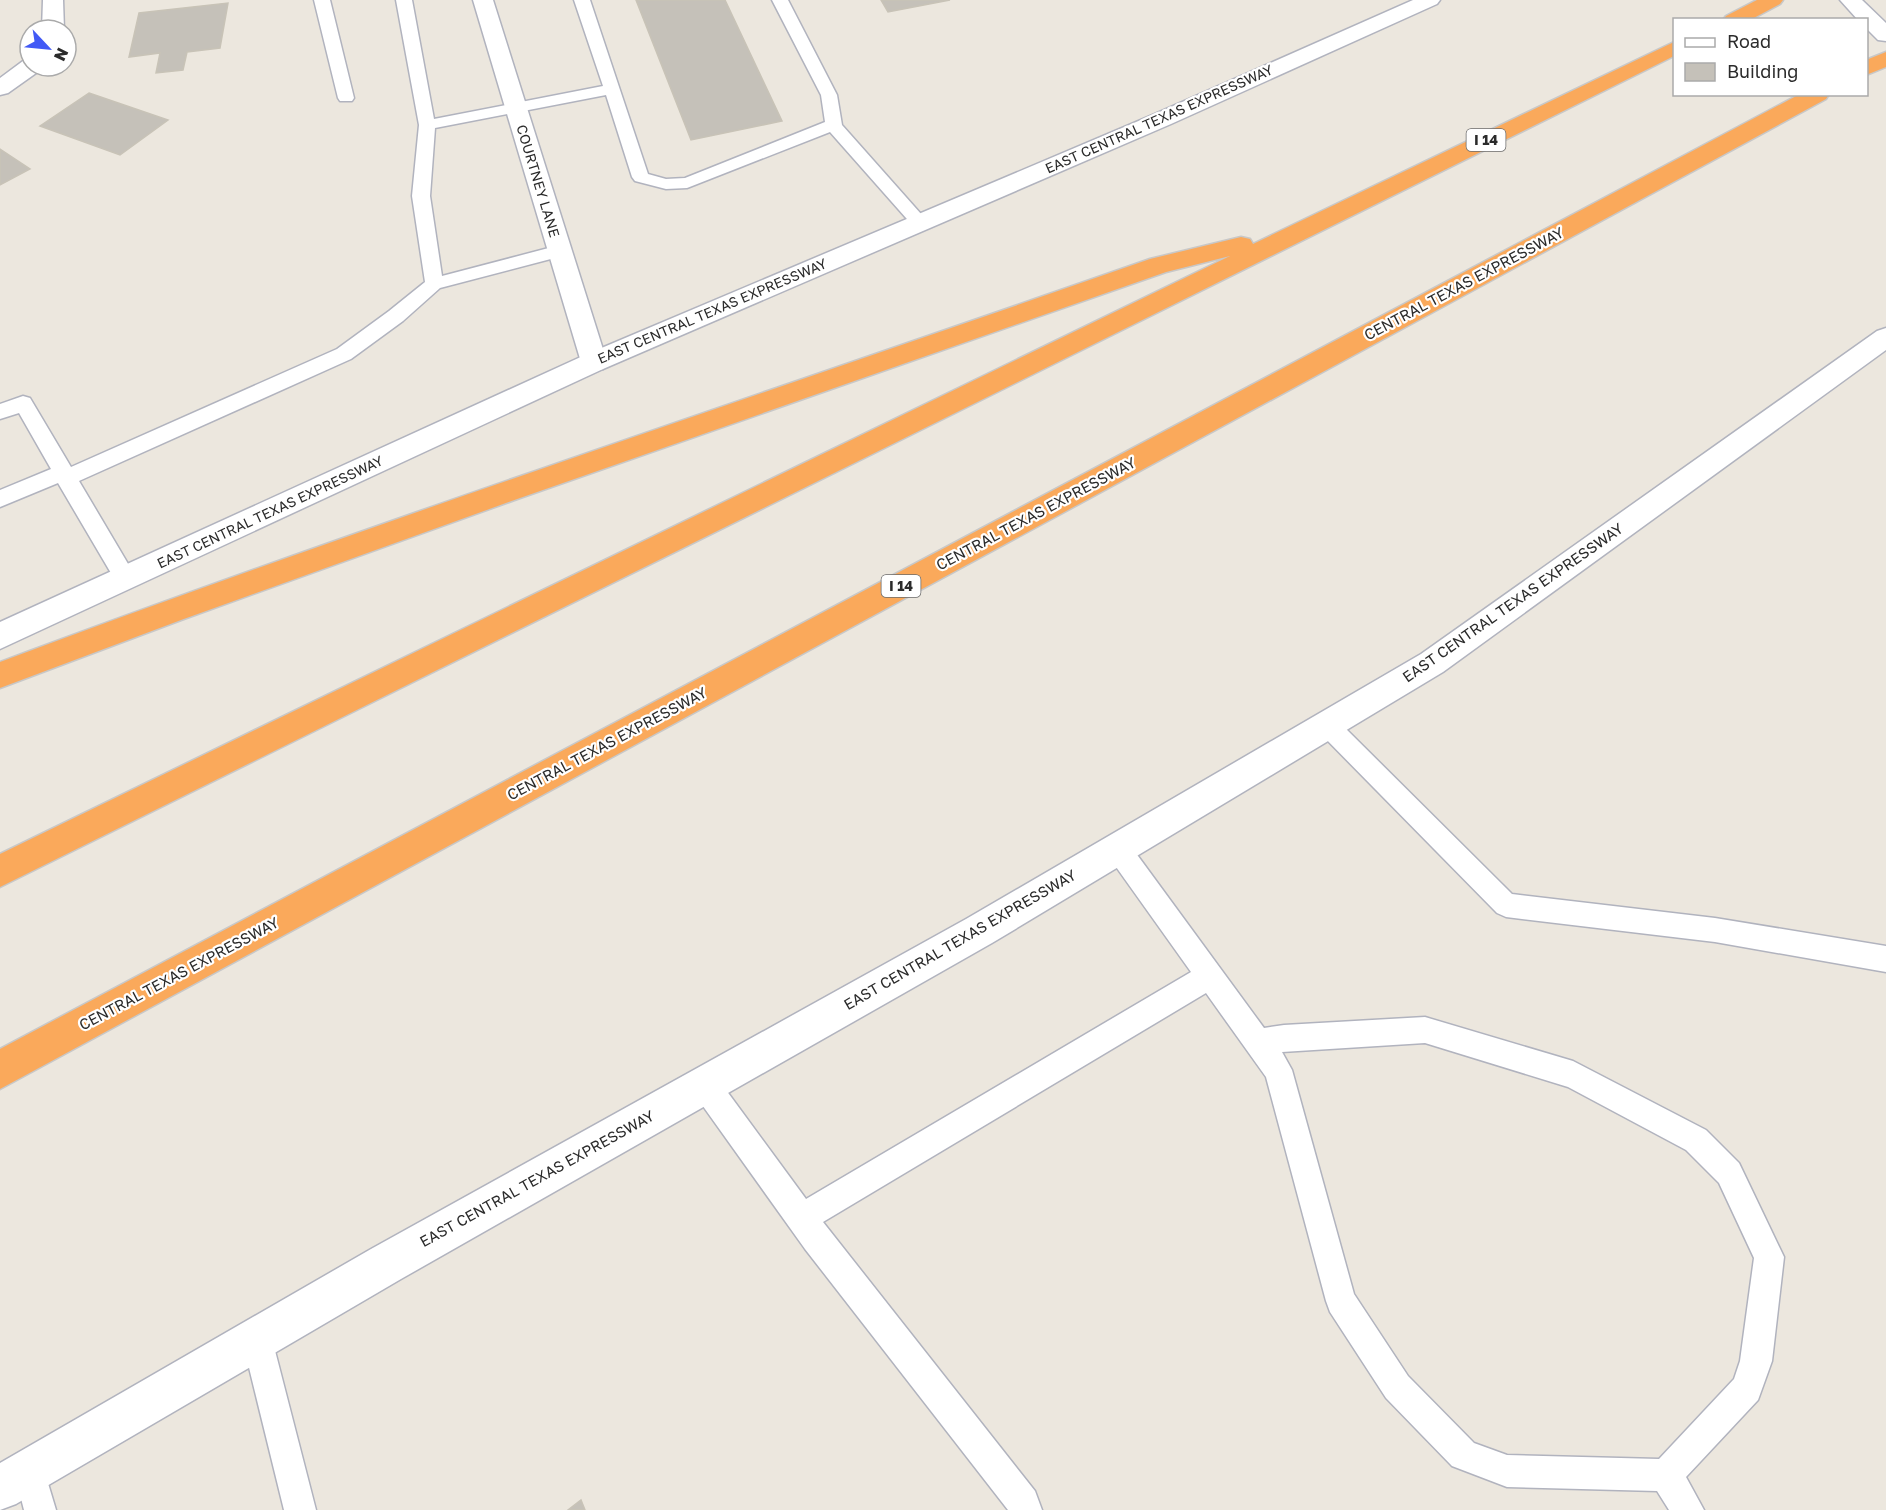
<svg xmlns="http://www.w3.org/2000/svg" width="1886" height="1510" font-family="'Golos Text',sans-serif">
	<rect width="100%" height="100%" fill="#ece7de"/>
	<path fill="#c5c1b9" stroke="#c8c3b7" stroke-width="1.5" d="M636 0H725L782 121 691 140Z
		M881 0H950L888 12Z
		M228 3 220 48 187 52 183 70 156 73 160 53 129 57 139 13Z
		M89 93 168 120 120 155 40 126Z
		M0 149 30 169 0 185Z
		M581 1500 585 1510H568Z"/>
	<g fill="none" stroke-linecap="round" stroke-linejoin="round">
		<defs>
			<path id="lane" d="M314 0H330L354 98 352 101H340L338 98Z
				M396 0H412L434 119 603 86 574 0H590L648 174 666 179 685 178 825 122 821 95 772 0H788L837 95 842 125 929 223 926 227H914L830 132 687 188 666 189 635 181 632 177 606 95 435 128 430 196 442 276 560 245 566 247 569 251 566 255 440 288 403 321 351 359 79 481 137 579 134 585 126 588 118 585 58 483 0 507V490L51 469 19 413 0 419V404L23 396 30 398 71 467 337 349 389 311 425 282 412 196 419 125Z
				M1327 715 1335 718 1512 894 1715 918 1886 946V972L1715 942 1506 917 1497 913 1319 732 1315 725 1319 718Z
				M1118 838 1127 841 1264 1028 1284 1025 1425 1017 1573 1061 1706 1130 1739 1163 1784 1257 1772 1361 1758 1400 1686 1477 1704 1510H1669L1657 1491 1507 1487 1452 1466 1386 1398 1330 1312 1326 1301 1266 1077 1206 993 823 1222 1035 1491 1042 1510H1008L805 1249 695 1095 691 1085 695 1075 705 1071 715 1075 806 1199 1191 972 1109 857 1105 849 1109 841ZM1425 1043 1568 1087 1686 1150 1719 1183 1754 1258 1740 1361 1734 1379 1659 1459 1507 1455 1474 1443 1408 1376 1354 1294 1292 1070 1282 1052Z
				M257 1324 268 1328 272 1339 316 1510H284L242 1339 246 1328Z
				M30 1455 41 1460 56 1510H24L14 1471 19 1460Z"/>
			<path id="street" d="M43 0H63L64 30H42Z
				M473 0H493L607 362 603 369 594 371 585 369 581 362Z
				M30 60V66H42L39 71 8 93 0 95V78L23 61Z"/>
			<path id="secondary" d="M1413 0H1440L1437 4 1171 124 603 369 0 649V622L585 355 1155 114Z
				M1840 0H1862L1886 23V41L1878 40 1866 28V20H1858Z
				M1886 328V350L1443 672 992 943 401 1279 16 1504 0 1510V1463L371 1249 966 919 1421 654 1877 331Z"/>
			<path id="highway" d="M1757 0H1783L1780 4 1750 20H1723L1726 16Z
				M1674 42V56L0 887V854L1230 256 1166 272 520 498 181 620 0 688V662C381 520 767 393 1150 259L1241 237 1250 239 1253 244Z
				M1886 52V67L1866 75V60Z
				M1800 94H1829L1826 99 0 1089V1049Z"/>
		</defs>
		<use href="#lane" stroke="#b1b3be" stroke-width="3"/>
		<use href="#street" stroke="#b1b3be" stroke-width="3"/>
		<use href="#secondary" stroke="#b1b3be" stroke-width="3"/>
		<use href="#highway" stroke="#c8c8c8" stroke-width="3"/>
		<use href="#lane" fill="#fff" fill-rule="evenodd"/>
		<use href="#street" fill="#fff" fill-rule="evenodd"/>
		<use href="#secondary" fill="#fff" fill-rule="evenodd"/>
		<use href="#highway" fill="#faa95b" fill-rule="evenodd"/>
	</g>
	<g text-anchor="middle" stroke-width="4.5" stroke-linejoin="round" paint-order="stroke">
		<g font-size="14" fill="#2b2b2b" stroke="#fff">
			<text transform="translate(1159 119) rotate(-24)" y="5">EAST CENTRAL TEXAS EXPRESSWAY</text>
			<text transform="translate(538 181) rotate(73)" y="5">COURTNEY LANE</text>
			<text transform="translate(712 311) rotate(-23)" y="5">EAST CENTRAL TEXAS EXPRESSWAY</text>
			<text transform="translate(270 512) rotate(-25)" y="5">EAST CENTRAL TEXAS EXPRESSWAY</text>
		</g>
		<g fill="#fff" stroke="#6b6b6b" stroke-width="1.5">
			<rect x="1466.5" y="129" width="39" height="22" rx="4.5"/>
			<rect x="881.5" y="575" width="39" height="22" rx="4.5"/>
		</g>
		<g font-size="14" font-weight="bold" fill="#2b2b2b">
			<text x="1486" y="145">I 14</text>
			<text x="901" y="591">I 14</text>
		</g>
		<g font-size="15" fill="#2b2b2b" stroke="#fff">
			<text transform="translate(1464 284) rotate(-28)" y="5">CENTRAL TEXAS EXPRESSWAY</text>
			<text transform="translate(1036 514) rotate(-28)" y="5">CENTRAL TEXAS EXPRESSWAY</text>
			<text transform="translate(1513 603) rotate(-35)" y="5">EAST CENTRAL TEXAS EXPRESSWAY</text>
			<text transform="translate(607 744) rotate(-28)" y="5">CENTRAL TEXAS EXPRESSWAY</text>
			<text transform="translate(960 940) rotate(-30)" y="5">EAST CENTRAL TEXAS EXPRESSWAY</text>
			<text transform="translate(179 974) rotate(-28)" y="5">CENTRAL TEXAS EXPRESSWAY</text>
			<text transform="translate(537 1179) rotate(-29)" y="5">EAST CENTRAL TEXAS EXPRESSWAY</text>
		</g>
	</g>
	<rect x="1673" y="18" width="195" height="78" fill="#ffffff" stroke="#aaaaaa" stroke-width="1.5"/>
	<rect x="1685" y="38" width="30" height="9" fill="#ffffff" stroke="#aaaaaa" stroke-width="1.5"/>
	<text x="1727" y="48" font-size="18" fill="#2b2b2b">Road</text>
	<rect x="1685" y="63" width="30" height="18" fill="#c5c1b9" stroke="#aaaaaa" stroke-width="1.5"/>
	<text x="1727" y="78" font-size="18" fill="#2b2b2b">Building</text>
	<g transform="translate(48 48) rotate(116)"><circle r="28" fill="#ffffff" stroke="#aaaaaa" stroke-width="1.5"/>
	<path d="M0-4.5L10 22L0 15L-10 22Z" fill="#4259f5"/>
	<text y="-9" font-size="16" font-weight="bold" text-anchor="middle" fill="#2b2b2b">N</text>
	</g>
</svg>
